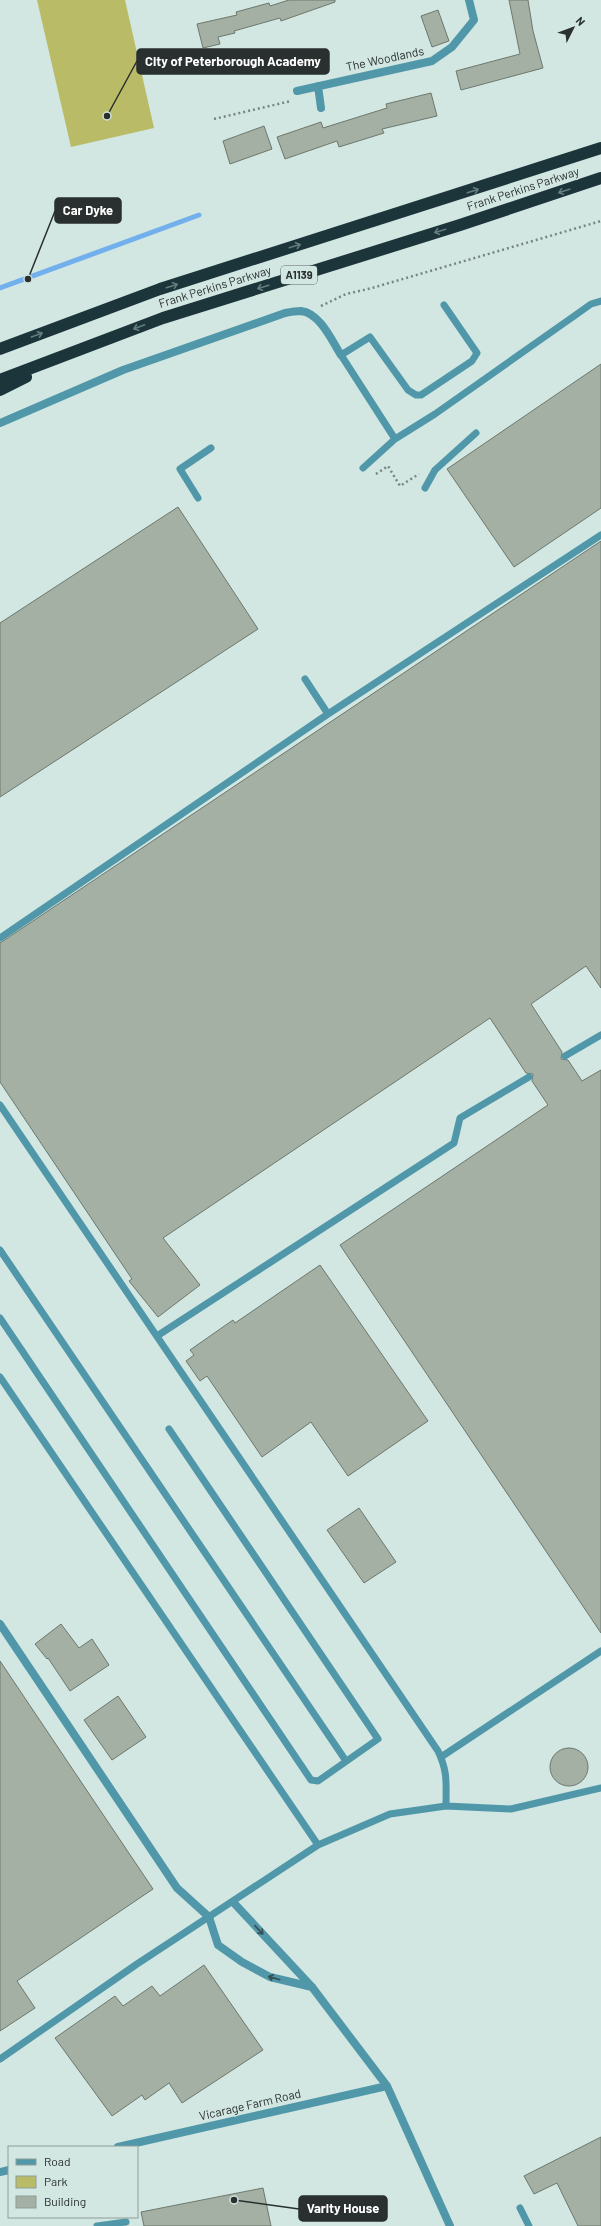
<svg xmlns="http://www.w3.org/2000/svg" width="601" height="2226" font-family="Barlow,sans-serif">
	<rect width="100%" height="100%" fill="#d2e6e2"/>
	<path fill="#b9bb66" d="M37 0H125L154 128 71 147Z"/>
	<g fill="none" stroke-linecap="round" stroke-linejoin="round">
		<path stroke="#72b0ed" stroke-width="5" d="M0 288 199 215"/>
	</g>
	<path fill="#a4b0a4" stroke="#6d786d" d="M289 0H335V2L281 21 280 18 234 31 235 33 218 37 220 44 203 48 197 24 237 15 236 12 269 3 270 6Z
		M509 0H528L533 31 543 68 461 90 456 71 520 54Z
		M438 10 449 41 432 47 421 16Z
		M431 93 437 116 382 129 384 133 339 147 337 141 285 159 277 137 321 122 323 128 387 108 386 104Z
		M264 126 272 149 230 164 223 141Z
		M601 364V508L514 567 447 469Z
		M178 507 258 629 0 797V623Z
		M601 541V988L586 966 531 1004 562 1052 561 1059 568 1060 582 1081 601 1070V1633L340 1245 548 1105 532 1081 533 1074 526 1073 490 1018 163 1238 200 1285 158 1317 129 1281 132 1279 0 1082V943Z
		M320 1265 428 1421 348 1476 311 1422 262 1457 207 1376 200 1381 186 1361 194 1355 190 1350 233 1320 235 1323Z
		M359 1508 396 1562 364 1583 327 1530Z
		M61 1624 79 1648 92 1639 109 1665 70 1691 48 1658 47 1659 35 1644Z
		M0 1661 153 1889 17 1981 35 2008 0 2031Z
		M118 1696 146 1737 112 1760 84 1720Z
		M550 1767a19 19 0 1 1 38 0a19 19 0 1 1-38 0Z
		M204 1965 263 2050 182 2103 169 2083 145 2100 142 2095 112 2116 55 2038 115 1996 123 2006 152 1986 160 1996Z
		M601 2137V2226H578L557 2183 534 2194 524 2176Z
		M263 2188 271 2226H144L141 2212Z"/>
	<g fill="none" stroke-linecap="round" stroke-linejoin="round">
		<path stroke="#788582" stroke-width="2.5" stroke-dasharray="2 3" stroke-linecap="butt" d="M214 119 291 101
			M321 306 346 294 372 288 601 221
			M376 474 388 466 400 486 419 474"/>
		<path stroke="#5098a9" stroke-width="7" d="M444 305 477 353 472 361 421 395H416L408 390 370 337 341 355 395 439 435 414 577 314 591 304 601 301
			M363 468 395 439
			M425 488 435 470 476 433
			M198 498 180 469 211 448
			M305 679 328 714
			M0 938 328 714 601 535
			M565 1056 601 1035
			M0 1105 438 1751C448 1772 446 1783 446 1806L390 1814 318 1845 137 1964 0 2059
			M0 1250 346 1761
			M0 1318 311 1780 318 1781 378 1739 169 1429
			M157 1336 454 1143 460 1118 529 1077
			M0 1377 318 1845
			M441 1757 601 1651
			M446 1806 511 1809 601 1788
			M520 2208 529 2226
			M97 2226 126 2222"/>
		<path stroke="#5098a9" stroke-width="8" d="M318 86 321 108
			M297 91 432 61 452 47 474 20 469 0
			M0 423 123 370 285 313C290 312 296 311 301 311 320 313 332 341 341 355
			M0 1624 177 1888 209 1917 218 1945 242 1962 270 1977 312 1987
			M233 1902 312 1987 387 2086 450 2226
			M118 2147 387 2086
			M0 2172 9 2170"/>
		<path stroke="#1b353b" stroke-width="12" d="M0 349 160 289 601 148
			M0 380 163 318 460 225 601 178
			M0 390 26 377"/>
	</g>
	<defs><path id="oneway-shaft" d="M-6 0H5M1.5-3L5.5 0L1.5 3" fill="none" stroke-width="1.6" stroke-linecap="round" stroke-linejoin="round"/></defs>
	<g stroke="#647c7e">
		<use href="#oneway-shaft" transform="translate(473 191) rotate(-18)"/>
		<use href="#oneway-shaft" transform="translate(564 191) rotate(162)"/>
		<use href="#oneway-shaft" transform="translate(440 231) rotate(163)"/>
		<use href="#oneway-shaft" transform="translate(295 246) rotate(-17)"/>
		<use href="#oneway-shaft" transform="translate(172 286) rotate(-18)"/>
		<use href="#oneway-shaft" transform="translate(263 287) rotate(163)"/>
		<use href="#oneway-shaft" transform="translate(139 327) rotate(159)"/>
		<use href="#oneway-shaft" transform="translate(37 335) rotate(-20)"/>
	</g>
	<g stroke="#354f54">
		<use href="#oneway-shaft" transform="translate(259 1930) rotate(47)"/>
		<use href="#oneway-shaft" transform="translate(274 1978) rotate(-164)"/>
	</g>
	<g text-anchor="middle" stroke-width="3" stroke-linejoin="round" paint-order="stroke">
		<rect fill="#d2e6e2" stroke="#5c6765" stroke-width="1" x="281" y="266" width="36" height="18" rx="3"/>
		<g font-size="11" font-weight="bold" fill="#29302f">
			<text x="299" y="279">A1139</text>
		</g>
		<g font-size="12" fill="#29302f" stroke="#d2e6e2">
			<text transform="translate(385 59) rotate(-12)" y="4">The Woodlands</text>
			<text transform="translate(523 189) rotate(-18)" y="4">Frank Perkins Parkway</text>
			<text transform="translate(215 287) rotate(-17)" y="4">Frank Perkins Parkway</text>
			<text transform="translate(250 2105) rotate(-13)" y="4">Vicarage Farm Road</text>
		</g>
	</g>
	<path fill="none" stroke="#29302f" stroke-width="1.5" d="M107 116L137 61M28 279L55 211M234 2200L299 2209"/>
	<g fill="#29302f" stroke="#d2e6e2" stroke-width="1.5">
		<circle cx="107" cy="116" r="4"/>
		<circle cx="28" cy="279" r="4"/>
		<circle cx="234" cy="2200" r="4"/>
	</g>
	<g fill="#29302f" stroke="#29302f" stroke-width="1.5">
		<rect x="137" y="49" width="192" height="25" rx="4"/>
		<rect x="55" y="198" width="66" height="25" rx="4"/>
		<rect x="299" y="2196" width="88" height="25" rx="4"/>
	</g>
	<g font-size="13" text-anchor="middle" font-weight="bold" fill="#fff">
		<text x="233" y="66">City of Peterborough Academy</text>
		<text x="88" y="215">Car Dyke</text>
		<text x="343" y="2213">Varity House</text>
	</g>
	<rect x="8" y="2146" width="130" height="72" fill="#d2e6e2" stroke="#8e9d9a"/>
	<rect x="16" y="2159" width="20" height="6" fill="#5098a9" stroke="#8e9d9a"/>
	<text x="44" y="2166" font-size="12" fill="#29302f">Road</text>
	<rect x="16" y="2176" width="20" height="12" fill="#b9bb66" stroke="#8e9d9a"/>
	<text x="44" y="2186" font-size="12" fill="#29302f">Park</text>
	<rect x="16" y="2196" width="20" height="12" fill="#a4b0a4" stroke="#8e9d9a"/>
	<text x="44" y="2206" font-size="12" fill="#29302f">Building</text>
	<g transform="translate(573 28) rotate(48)" stroke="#d2e6e2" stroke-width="3" paint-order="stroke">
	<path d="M0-3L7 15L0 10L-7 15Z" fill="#29302f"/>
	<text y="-6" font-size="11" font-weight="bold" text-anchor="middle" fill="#29302f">N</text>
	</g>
</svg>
